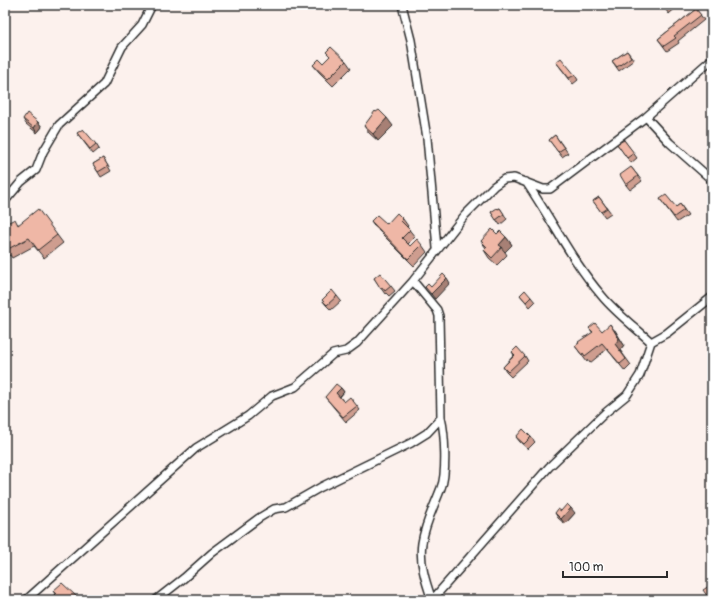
<svg xmlns="http://www.w3.org/2000/svg" width="717" height="605" font-family="Pangolin,sans-serif">
	<rect width="100%" height="100%" fill="#fcf1ed"/>
	<filter id="ink" filterUnits="userSpaceOnUse"><feTurbulence type="fractalNoise" baseFrequency=".025" numOctaves="2"/><feDisplacementMap in="SourceGraphic" scale="8" xChannelSelector="R" yChannelSelector="G"/><feConvolveMatrix kernelMatrix="1 2 1 2 8 2 1 2 1" color-interpolation-filters="sRGB"/></filter>
	<g filter="url(#ink)">
		<g fill="none" stroke-linecap="round" stroke-linejoin="round">
			<defs>
				<path id="street" d="M402 5 411 40 427 138 437 248
					M646 117 670 143 712 180
					M526 182C552 220 572 261 602 296 616 313 635 327 651 342
					M5 201 21 182 36 170 43 152 59 125 104 84 122 47 142 25 152 5
					M413 281 437 310 439 316 441 418
					M26 600 196 448 248 416 272 396 295 387 333 354 346 351 357 343 413 281 465 215 494 186 504 179 514 178 543 189H550L646 117 712 59
					M156 600 184 578 212 553 259 518 274 509 286 507 321 487 411 443 427 433 441 418C445 433 447 474 441 488 434 507 425 523 422 543 419 562 426 583 432 600
					M432 600 549 467 605 413 627 395 640 375 651 342 667 333 712 297"/>
			</defs>
			<use href="#street" stroke="#2b2b2b" stroke-width="10"/>
			<use href="#street" stroke="#fff" stroke-width="7"/>
		</g>
		<path fill="#ce9d8f" stroke="#2b2b2b" d="M662 5H679L669 14Z
			M696 9 704 20 678 41 679 43 667 51 658 39Z
			M627 51 634 60 619 71 612 61Z
			M326 52 346 61 351 68 333 86 319 72 313 65 323 63 330 56Z
			M556 62 575 75 578 80 573 84Z
			M23 119 38 122 42 127 37 133 26 124Z
			M364 126H393L378 141 369 133Z
			M77 133 96 144 99 149 93 154Z
			M555 135 568 153 562 157 549 140Z
			M624 140 637 158 631 163 617 144Z
			M103 158 111 171 101 177 93 164Z
			M631 167 642 181 630 190 626 185Z
			M599 197 611 213 605 217 593 201Z
			M660 199 676 207 680 204 688 215 677 222Z
			M500 208 507 219 500 225 491 212Z
			M5 219 8 222 18 224 57 235 63 243 44 258 34 246 12 258 10 255 8 256 5 251Z
			M403 219 408 226 407 227 415 237 408 244 410 246 422 245 427 252 414 266 376 228 371 221 387 224Z
			M497 234 506 237 512 245 505 252 507 255 497 265 489 258 484 250 486 248 481 241Z
			M374 278 391 286 395 291 389 296 386 293 385 294Z
			M520 295 531 297 535 302 530 307Z
			M337 296 341 301 331 310 326 305 322 300Z
			M589 328 602 331 615 330 624 345 620 350 631 365 625 371 607 349 590 363 588 360 587 362 575 346 593 333Z
			M512 352 525 356 528 361 511 377 506 372 503 367 514 355Z
			M341 388 344 392 340 397 344 402 357 406 360 410 346 422 325 397Z
			M516 437H531L535 442 528 449 520 442Z
			M561 511 575 513 565 524 558 518 555 513Z
			M53 591 76 596 78 600H49L55 594Z"/>
		<path fill="#a78074" stroke="#2b2b2b" d="M387 118 393 126 378 141 373 134Z
			M38 122 42 127 37 133 34 128Z
			M506 237 512 245 505 252 499 245Z
			M447 278 450 283 435 299 431 294Z
			M610 324 624 345 619 351 615 344Z
			M341 388 344 392 339 397 336 393Z
			M571 508 575 513 565 524 561 519Z"/>
		<path fill="#efb7a6" stroke="#2b2b2b" d="M663 5H670L666 8Z
			M696 9 701 15 674 36 676 38 664 46 658 39Z
			M331 47 346 61 328 79 313 65 319 59 323 63 330 56 326 52Z
			M627 51 631 57 617 67 612 61Z
			M561 58 575 75 569 78 556 62Z
			M379 110 387 118 373 134 364 126 375 111 376 112Z
			M27 113 38 122 34 128 23 119Z
			M83 129 96 144 90 149 77 133Z
			M555 135 564 148 558 152 549 140Z
			M624 140 634 153 627 158 617 144Z
			M103 158 108 166 98 172 93 164Z
			M631 167 638 176 626 185 620 175Z
			M666 195 676 207 680 204 684 210 674 217 660 199Z
			M599 197 607 208 601 212 593 201Z
			M497 208 498 209 500 208 504 214 496 220 491 212Z
			M38 209 57 235 38 250 29 238 6 250 5 248V219L7 223 15 219 18 225Z
			M397 213 403 219 401 221 410 230 402 238 410 246 417 239 422 245 408 259 371 221 377 215 387 224Z
			M492 229 497 234 500 231 506 237 499 245 502 247 492 258 484 250 487 247 481 241Z
			M380 273 391 286 385 291 383 288 381 289 374 278Z
			M443 274 447 278 431 294 425 287 428 284 431 287Z
			M332 290 337 296 327 305 322 300Z
			M525 290 531 297 526 302 520 295Z
			M595 323 602 331 610 324 619 339 615 344 626 359 620 364 602 343 585 356 583 353 582 355 575 346 579 343 578 342 593 332 589 328Z
			M517 347 525 356 508 372 503 367 515 355 512 352Z
			M336 384 341 388 336 393 344 402 350 397 357 406 343 417 325 397Z
			M523 429 531 437 524 444 516 437Z
			M567 504 571 508 561 519 555 513 558 509 561 511Z
			M62 583 76 596 71 600H49L56 594 53 591Z
			M709 586 712 590V600H710L703 590Z"/>
	</g>
	<rect width="717" height="605" fill="none" stroke="#fff" stroke-width="20"/>
	<rect x="10" y="10" width="697" height="585" fill="none" stroke="#2b2b2b" stroke-width="1.5" filter="url(#ink)"/>
	<path d="M563 571v6h104v-6" fill="none" stroke="#2b2b2b" stroke-width="2"/>
	<text x="569" y="571" font-size="12" fill="#2b2b2b" stroke="#ffffff" stroke-width="3" paint-order="stroke">100 m</text>
</svg>
